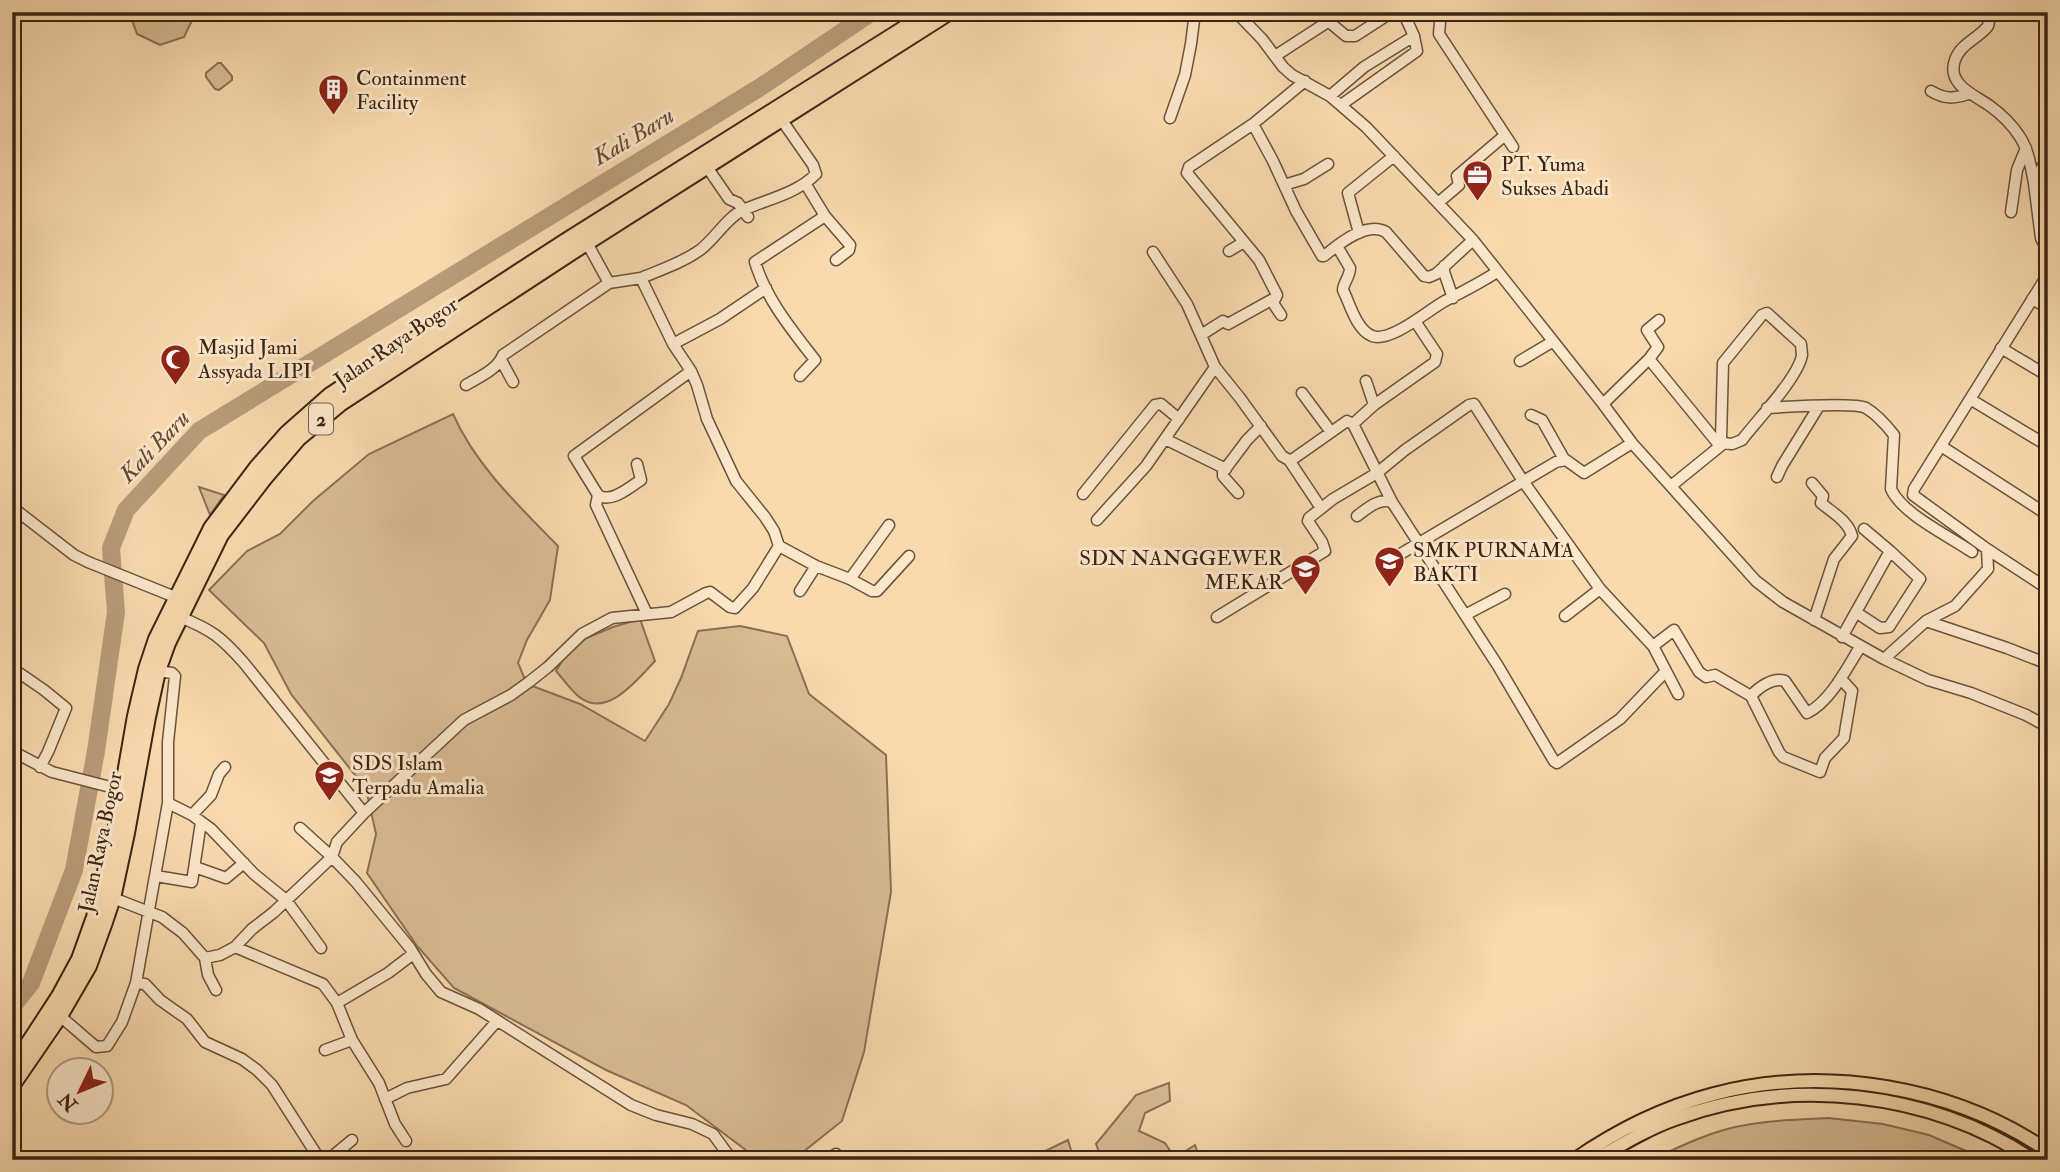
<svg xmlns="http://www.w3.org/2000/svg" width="2060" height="1172" font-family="'IM FELL Double Pica',serif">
	<rect width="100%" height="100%" fill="#f9daaf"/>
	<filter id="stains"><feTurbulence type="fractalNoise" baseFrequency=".00286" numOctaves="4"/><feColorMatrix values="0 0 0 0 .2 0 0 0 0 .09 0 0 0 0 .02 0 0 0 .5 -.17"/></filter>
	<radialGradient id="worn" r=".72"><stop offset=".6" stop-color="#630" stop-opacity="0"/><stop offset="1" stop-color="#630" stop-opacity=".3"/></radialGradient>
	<path fill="#d9bb94" stroke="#8a7053" stroke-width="2" d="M129 12H195V14L184 37 160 45 137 34Z
		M218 63H221L232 76V80L219 90 215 89 206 77V73Z
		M453 414C476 466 519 506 558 546L550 600 527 640 518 663 527 684 580 704 645 741 669 704 681 678 698 631 740 626 787 636 809 694 886 755 891 892 864 1052 842 1121 793 1160H759L686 1105 606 1070 454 988 417 946 367 873 376 834 366 789 291 694 264 643 209 590 247 551 280 534 313 501 369 454Z
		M199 487 224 495 210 515Z
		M640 619 655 661C637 680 606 720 578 696 570 689 563 679 556 671L572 644 613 627Z
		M1169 1083 1170 1101 1145 1113 1139 1131 1165 1143 1175 1158 1195 1145 1200 1160H1102L1096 1144 1136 1095Z
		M1828 1118 1883 1124 1929 1135 1987 1160H1651C1677 1148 1703 1135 1731 1128 1762 1120 1797 1120 1828 1118Z
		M1068 1140 1074 1160H1027Z"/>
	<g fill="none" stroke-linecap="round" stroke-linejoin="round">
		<path stroke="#b99c7a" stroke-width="18" d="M12 1007 31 983 74 870 96 751 116 612 111 548 126 510 199 431 759 88 872 12"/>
		<defs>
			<path id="minor" d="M1236 12 1262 39 1283 67 1292 75 1330 96 1366 127 1473 240 1603 404 1632 443 1756 581 1783 602 1884 659 1928 680 1971 693 2026 715 2048 727
				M1436 12 1440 22 1439 34 1513 147
				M1986 12 1989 21 1988 26C1979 38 1960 44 1955 60 1946 85 1975 95 1990 106 2001 114 2013 126 2020 137 2029 151 2031 168 2034 183
				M1328 21 1346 36H1355L1392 12
				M1275 56 1343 12
				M1305 81 1253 124 1273 161 1296 211 1322 256H1324C1339 244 1366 221 1386 232L1424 276 1429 277 1436 274 1473 240
				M1931 91C1944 99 1954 99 1968 94
				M1330 96 1364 67 1414 36
				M1341 105 1417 51 1414 36 1403 12
				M1170 118 1185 75 1191 44 1195 12
				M1253 124 1189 167 1187 173 1259 260 1277 295 1273 303 1281 315
				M2048 156 2034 183 2041 238 2048 252
				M707 167 729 199 738 203 748 217
				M805 183 825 216 850 245 849 250 836 260
				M1284 185 1304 179 1328 164
				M1438 203 1459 185 1457 176 1504 136
				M2011 212 2017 170 2026 148
				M1359 233 1348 193 1394 156
				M1337 246 1350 268C1350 277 1343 283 1343 290 1350 304 1356 329 1372 336 1391 343 1428 310 1445 301 1462 292 1480 283 1497 272
				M1229 251 1244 242
				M1153 252 1187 304 1215 367 1240 398 1282 456 1289 460 1293 459 1347 421 1353 424
				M1444 266V272L1453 298
				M2048 274 1914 489 1913 495 1987 549 2048 589
				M641 278C660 270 682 263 700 250 715 239 726 218 743 210 768 199 796 194 816 174L813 165 781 119
				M2032 299 2048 308
				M1201 335 1223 321 1228 324 1275 298
				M673 344 720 319 766 288
				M2001 348 2048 376
				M1649 359 1720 446
				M501 360 513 382
				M1520 361 1552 342
				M800 376 815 360C792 330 766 299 755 262L825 216
				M1366 381 1374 405
				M466 385C479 377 497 370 503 355L609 283
				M1302 393 1331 432
				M1970 399 2048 446
				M1603 404 1649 359 1658 347 1647 330 1659 320
				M1767 408C1784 407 1854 402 1866 408 1876 414 1887 426 1894 435L1891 489C1902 514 1949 536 1972 552
				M1531 415 1542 420 1564 459
				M1353 424 1392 502 1498 666 1554 761 1557 763 1620 719 1666 671
				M1353 424 1374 405 1435 362 1437 354 1415 321
				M1165 439 1226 469
				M1941 446 2048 515
				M1289 460 1321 508
				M637 464 641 480C630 487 611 504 598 495L574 456 691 371
				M1777 477 1782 466 1819 406
				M1812 483 1823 496 1821 503C1833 513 1848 521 1852 536L1834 559 1814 620
				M1671 486 1724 443 1732 444 1742 440C1757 420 1798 378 1802 355 1802 354 1801 345 1801 344L1767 313 1762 315 1723 363 1721 439 1724 443
				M1238 493 1223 476V472L1247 440 1261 426
				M1083 494 1155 405 1161 404 1179 419
				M598 495 596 505 647 614
				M12 507 74 555 88 562 175 597
				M1357 516C1368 508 1378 498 1392 502
				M1097 520 1146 466 1215 367
				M1864 529 1890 551
				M779 546 816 566 850 579 872 591H877L909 556
				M1397 556 1556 462 1566 460 1584 473 1632 443
				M850 579 889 525
				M800 591 816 566
				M1465 615 1505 594
				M1565 616 1600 589
				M180 617C212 630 221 637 244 663L364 813 337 842 332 857 356 882 410 948 426 974 441 992 479 1009 631 1105 656 1115 692 1124 713 1134 732 1160
				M1217 617 1325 551 1322 542 1308 521 1309 518 1333 499 1377 473 1405 450 1469 405 1474 404 1523 481 1600 589 1653 646 1678 694
				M1926 621 2007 648 2048 664
				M1842 637 1890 551 1920 579 1889 627 1880 628 1857 613
				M1653 646 1674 630 1699 672 1706 677 1715 675 1751 696C1759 687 1773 677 1785 681L1807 713C1830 702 1847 668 1860 647
				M1884 659 1926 621 1955 606 1988 569 1987 549
				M12 668 44 690 66 708 48 752 40 767
				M1751 696 1779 752 1783 757 1820 772 1825 758 1844 738 1852 691 1841 679
				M12 751 52 772 126 791
				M168 803 192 815 211 829 254 874 286 900 321 948
				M364 813 464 720 511 695 529 682 548 667 582 634 612 618 671 612 706 593 710 592 730 607 735 608 753 588 779 546 774 531 765 517 736 481 707 419 697 385 691 371 673 344 641 278 609 283 587 243
				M192 815 211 795 219 774 225 767
				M195 867 226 878 244 863
				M156 876 192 882 201 822
				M113 898 162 917 183 933 205 958 208 975 216 990
				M235 947 323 984 337 1003 352 1040 325 1050
				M205 958 220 955 235 947 252 929 274 912 332 857 300 828
				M136 983 168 803V742L175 676 172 673 158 671
				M337 1003 388 973 413 954
				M60 1016 96 1047 107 1046 122 1022 136 983 145 984 160 1000 187 1019 205 1042 242 1059 257 1070 272 1085 320 1160
				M352 1040 379 1083 395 1124 406 1141
				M385 1099 407 1088 446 1079 497 1021
				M328 1160 352 1140
				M828 1160 836 1154"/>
			<path id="major" d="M1574 1160C1617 1130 1664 1107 1714 1094 1825 1065 1953 1086 2048 1151
				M1595 1160C1621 1145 1647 1129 1675 1119 1792 1076 1929 1091 2033 1160"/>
			<path id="highway" d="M12 1068 59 996 79 959 94 917 115 831 135 716 146 669 156 639 211 528 257 467 287 433 330 395 433 327 567 240 930 12
				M12 1086 60 1016 89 966 105 922 113 898 127 833 148 717 158 671 168 643 221 535 264 479 299 438 340 404 574 251 950 12"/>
		</defs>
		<use href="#minor" stroke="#6b5239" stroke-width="13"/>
		<use href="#major" stroke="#3c2412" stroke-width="16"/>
		<use href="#highway" stroke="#3c2412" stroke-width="18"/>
		<use href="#minor" stroke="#fbe7cb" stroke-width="10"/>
		<use href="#major" stroke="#f9daaf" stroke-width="12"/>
		<use href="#highway" stroke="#f9daaf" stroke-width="14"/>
	</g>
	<defs>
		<symbol id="building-pin" viewBox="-11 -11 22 30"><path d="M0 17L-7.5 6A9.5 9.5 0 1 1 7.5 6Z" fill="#8f2418" stroke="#fbe7cb"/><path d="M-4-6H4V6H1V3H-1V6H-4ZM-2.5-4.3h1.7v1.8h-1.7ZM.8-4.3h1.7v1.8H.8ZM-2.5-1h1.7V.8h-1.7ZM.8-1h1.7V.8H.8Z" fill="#fff"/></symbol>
		<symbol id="office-pin" viewBox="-11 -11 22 30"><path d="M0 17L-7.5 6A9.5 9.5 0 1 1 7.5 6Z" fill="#8f2418" stroke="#fbe7cb"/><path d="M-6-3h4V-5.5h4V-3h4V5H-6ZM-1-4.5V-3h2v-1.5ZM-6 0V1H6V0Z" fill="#fff"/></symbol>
		<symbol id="mosque-pin" viewBox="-11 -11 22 30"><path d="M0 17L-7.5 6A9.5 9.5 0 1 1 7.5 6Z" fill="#8f2418" stroke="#fbe7cb"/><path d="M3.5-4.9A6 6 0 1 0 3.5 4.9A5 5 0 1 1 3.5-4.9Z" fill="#fff"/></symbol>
		<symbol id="university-pin" viewBox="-11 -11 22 30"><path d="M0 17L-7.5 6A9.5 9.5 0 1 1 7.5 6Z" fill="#8f2418" stroke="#fbe7cb"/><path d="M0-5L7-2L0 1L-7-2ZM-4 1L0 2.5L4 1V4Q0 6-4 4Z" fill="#fff"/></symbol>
		<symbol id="school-pin" viewBox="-11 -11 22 30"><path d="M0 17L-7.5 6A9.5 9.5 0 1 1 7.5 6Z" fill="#8f2418" stroke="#fbe7cb"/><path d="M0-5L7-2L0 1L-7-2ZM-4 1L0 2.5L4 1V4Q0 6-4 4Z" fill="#fff"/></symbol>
	</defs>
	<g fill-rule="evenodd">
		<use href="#building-pin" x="316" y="72" width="35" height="47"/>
		<use href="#office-pin" x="1460" y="158" width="35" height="47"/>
		<use href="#mosque-pin" x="158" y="342" width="35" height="47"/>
		<use href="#university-pin" x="1372" y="544" width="35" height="47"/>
		<use href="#school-pin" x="1288" y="552" width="35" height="47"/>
		<use href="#school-pin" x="312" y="758" width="35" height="47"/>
	</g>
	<g text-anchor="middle" stroke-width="6" stroke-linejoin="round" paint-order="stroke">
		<rect fill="#fbe7cb" stroke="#755e4a" stroke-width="2" x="309" y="403.5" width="24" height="31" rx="5"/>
		<g font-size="19" font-weight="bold" fill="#3c2412">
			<text x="321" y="426">2</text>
		</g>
		<g font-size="21" fill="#3c2412" stroke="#fbe7cb" text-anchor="start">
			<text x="356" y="85">Containment<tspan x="356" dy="24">Facility</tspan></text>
			<text x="1501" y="171">PT. Yuma<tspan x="1501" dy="24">Sukses Abadi</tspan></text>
			<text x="198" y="354">Masjid Jami<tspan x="198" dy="24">Assyada LIPI</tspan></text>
			<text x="1413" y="557">SMK PURNAMA<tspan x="1413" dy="24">BAKTI</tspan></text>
			<text x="1283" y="565" text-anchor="end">SDN NANGGEWER<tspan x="1283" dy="24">MEKAR</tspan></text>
			<text x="352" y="770">SDS Islam<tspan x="352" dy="24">Terpadu Amalia</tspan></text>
		</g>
		<g font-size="21" fill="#3c2412" stroke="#fbe7cb">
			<text transform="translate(396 342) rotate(-34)" y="7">Jalan Raya Bogor</text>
			<text transform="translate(100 842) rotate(-78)" y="7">Jalan Raya Bogor</text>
		</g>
		<g font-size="23" font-style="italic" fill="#624831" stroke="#fbe7cb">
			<text transform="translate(633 136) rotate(-31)" y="8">Kali Baru</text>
			<text transform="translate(154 446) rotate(-46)" y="8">Kali Baru</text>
		</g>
	</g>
	<rect width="2060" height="1172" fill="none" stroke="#f9daaf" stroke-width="42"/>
	<rect x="14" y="14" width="2032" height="1144" fill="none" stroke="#3c2412" stroke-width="3.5"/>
	<rect x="21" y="21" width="2018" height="1130" fill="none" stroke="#3c2412" stroke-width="2"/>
	<g transform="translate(80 1091) rotate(227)"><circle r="33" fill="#fbe7cb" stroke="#af9981" stroke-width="2"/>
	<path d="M0-5L12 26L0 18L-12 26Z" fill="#8f2418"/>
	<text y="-10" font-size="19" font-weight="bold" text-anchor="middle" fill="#3c2412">N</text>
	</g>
	<rect width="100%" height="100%" filter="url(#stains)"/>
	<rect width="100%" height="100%" fill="url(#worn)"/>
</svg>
